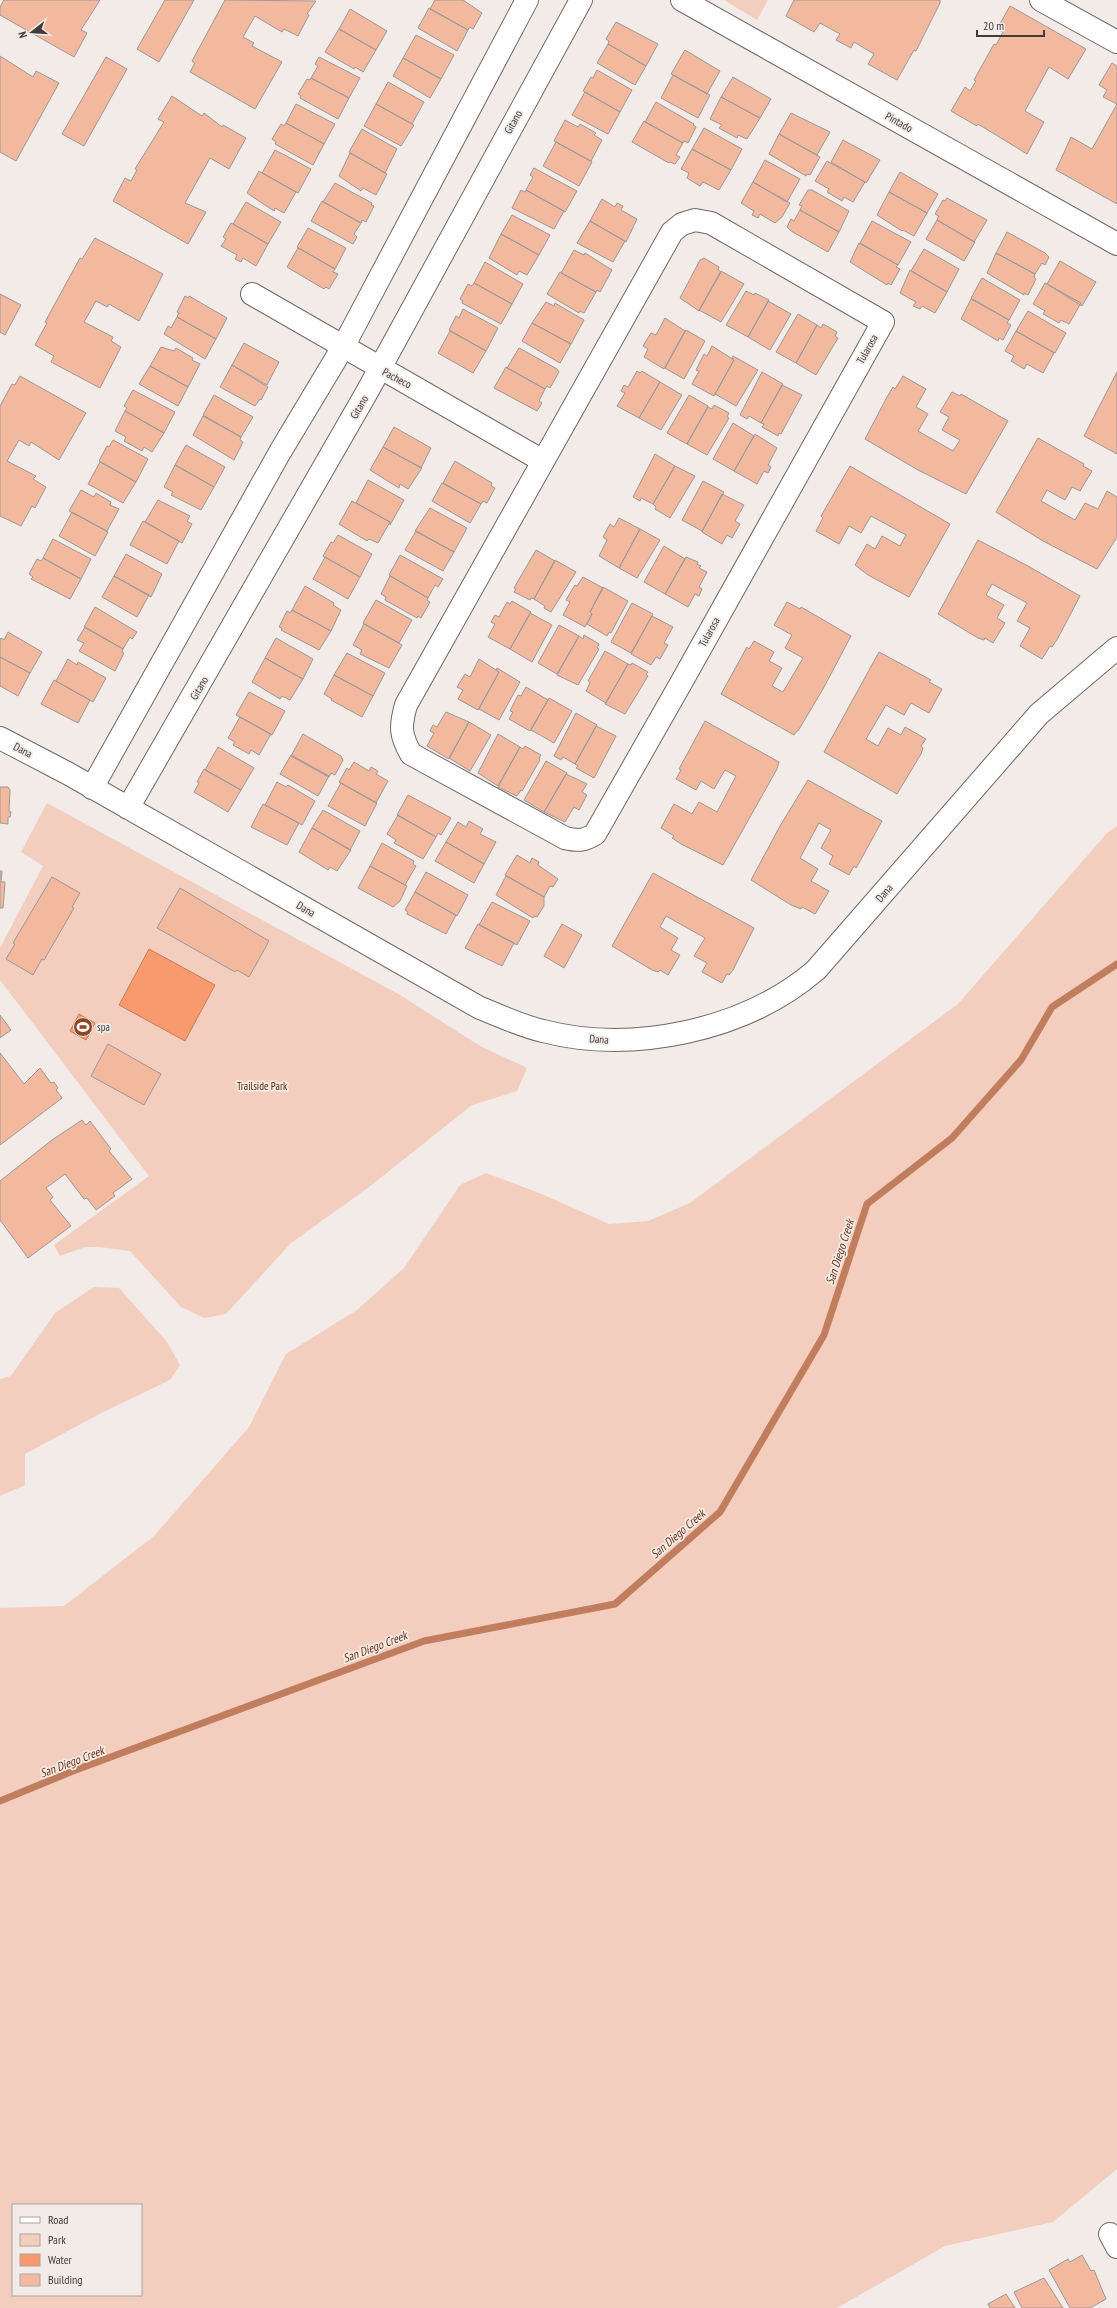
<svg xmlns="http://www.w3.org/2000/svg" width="1117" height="2308" font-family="'PT Sans Narrow',sans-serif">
	<rect width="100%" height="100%" fill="#f2ebe7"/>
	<path fill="#f3cdbd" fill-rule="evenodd" d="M724 0H768L757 20Z
		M47 803 400 995 480 1046 527 1068 517 1091 472 1105 369 1187 291 1243 226 1314 204 1318 181 1307 130 1251 100 1247H85L60 1256 54 1245 149 1176 0 980V948L43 866 21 852Z
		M1117 826V2169L1053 2222 945 2246 837 2308H0V1608L64 1606 154 1536 249 1427 286 1354 357 1310 404 1268 460 1185 486 1173 544 1195 609 1224 648 1221 690 1203 958 1004 1107 833ZM13 2205H141V2295H13Z
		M94 1287 119 1288 167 1342 180 1365 170 1380 103 1412 25 1454V1485L0 1496V1379L11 1376 55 1313Z"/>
	<path fill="#f89a6e" stroke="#c07e5f" d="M149 949 215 985 185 1041 119 1005Z
		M79 1014 95 1023 86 1040 70 1031Z"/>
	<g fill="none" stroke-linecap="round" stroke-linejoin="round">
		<path stroke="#c07e5f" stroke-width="7" d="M0 1801 73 1771 424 1641 615 1604 720 1512 824 1335 867 1204 952 1138 1021 1060 1052 1007 1117 964"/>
	</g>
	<path fill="#f3b99f" stroke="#9e9794" d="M4 0H100L81 30 87 33 74 57 0 15V7Z
		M165 0H194L159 62 137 49Z
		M225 0 316 1 307 14 309 15 298 36 284 29 282 32 255 16 243 37 254 43 252 46 282 62 255 109 190 72 195 63 192 61Z
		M435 0H463L482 13 473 29 470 27 468 30 430 9Z
		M794 0H940V3L916 51 914 50 897 80 868 64 874 54 854 42 851 48 836 40 840 34 820 23 814 32 786 16Z
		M1010 6 1086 49 1068 79 1049 67 1025 111 1044 122 1027 154 978 124 977 126 951 111 965 87 970 91 976 81 974 80 994 44 996 45 1003 32 997 29Z
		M429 8 468 30 457 51 418 28Z
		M350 9 387 31 376 50 339 29Z
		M616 22 658 44 646 66 608 44 609 41 606 39Z
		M339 29 376 50 363 72 355 67 354 69 325 52Z
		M416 35 454 55 441 79 403 58Z
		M608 44 646 66 635 85 597 63Z
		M685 50 720 71 707 94 671 74Z
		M0 56 33 77 36 71 59 83 16 161 0 152Z
		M106 57 127 69 84 146 62 134Z
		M319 57 360 78 349 98 311 78 318 66 315 64Z
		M403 58 441 79 430 98 393 76Z
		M1112 63 1117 66V204L1056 170 1071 137 1092 149 1117 104 1103 97 1107 90 1099 85Z
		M597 70 632 90 620 112 583 91 591 77 593 78Z
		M673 75 710 95 698 118 661 98Z
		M733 77 771 99 760 118 721 97Z
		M311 78 349 98 338 119 300 98 301 96 298 94 307 79 310 80Z
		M388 82 424 102 412 124 376 104Z
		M585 92 620 112 608 134 572 115Z
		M172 96 202 116 204 113 222 127 223 125 246 138 229 169 210 158 185 203 206 212 188 244 113 201 125 178 131 181 137 170 135 169 164 122 158 119Z
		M721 97 760 118 747 139 738 135 737 138 719 128 722 125 710 119Z
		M656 102 694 124 693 125 696 127 688 143 684 141 683 143 645 122Z
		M296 104 335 124 324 144 286 123Z
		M376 104 414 125 401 146 364 126Z
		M791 113 830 132 817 155 779 134Z
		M565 120 578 127 580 124 596 133 594 135 602 140 591 161 554 141Z
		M644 121 683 143 676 155 680 157 675 164 670 162 669 163 632 142Z
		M286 123 324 144 313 165 275 144 276 142 272 139 281 124 284 126Z
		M704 128 742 149 731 170 692 149Z
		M362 129 397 149 385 173 349 152Z
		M779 134 820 157 810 175 807 174 806 176 769 154Z
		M843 140 880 160 866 183 831 162Z
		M556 142 592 162 579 186 543 166Z
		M692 149 731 170 719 190 703 182 700 186 687 178 689 173 681 169Z
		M275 150 311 169 298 193 262 173Z
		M350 153 387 174 376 195 363 188 361 191 339 176Z
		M765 160 800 179 787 202 753 182Z
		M827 161 865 182 853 202 844 197 842 201 827 192 829 189 815 181Z
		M534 168 577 191 565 212 526 190 533 177 530 175Z
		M259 171 296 192 284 213 275 208 274 211 247 193Z
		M900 172 938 194 927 213 889 192Z
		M753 182 790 203 782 217 775 223 760 214 758 218 752 215 754 211 741 203Z
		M335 183 372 203 371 205 374 206 366 222 362 220 361 223 323 202Z
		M521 190 525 192 526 190 564 211 554 229 512 208Z
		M808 190H812L849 211 839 232 800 210 802 206 799 205Z
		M889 192 927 213 914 236 903 230 902 231 877 215Z
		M947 198 987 220 974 242 937 220 939 216 935 214 943 200 945 201Z
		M602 199 615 207 617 203 623 206 621 210 637 219 626 242 590 221Z
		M322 201 361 223 354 234 357 237 353 244 311 221Z
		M246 202 281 222 268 244 233 224Z
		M800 210 839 232 828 252 791 231 787 227 791 219 794 221Z
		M512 215 550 235 539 255 501 234Z
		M937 220 975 242 964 261 926 239Z
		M590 221 625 241 613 262 577 243Z
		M872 221 911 242 898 265 860 243Z
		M231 223 268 244 256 266 243 258 241 262 235 259 237 255 221 246 226 239 223 237Z
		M308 228 346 248 335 269 297 247Z
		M1007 232 1045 253 1049 257 1045 265 1042 263 1035 274 996 253Z
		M501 234 539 255 527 275 519 271 517 275 489 258Z
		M95 238 163 274 139 321 109 304 107 307 96 301 84 322 113 337 111 341 121 347 100 388 51 362 54 356 35 345 47 323 45 322 80 258 82 259Z
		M859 243 898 265 896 267 900 269 891 285 888 283 887 285 850 262Z
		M298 248 335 269 333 272 338 274 329 289 326 287 324 289 287 267Z
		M924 249 959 269 947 292 911 271Z
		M574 250 584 255 585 253 612 270 600 292 597 290 596 292 561 273Z
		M996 253 1035 274 1034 277 1036 279 1028 295 1024 293V295L987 273Z
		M704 258 719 267 718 270 721 272 699 311 680 298 700 260Z
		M1060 261 1096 282 1082 306 1047 284Z
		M485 262 523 284 512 304 474 283Z
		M910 270 947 292 935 313 922 306 920 309 913 306 916 302 900 293Z
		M721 271 744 284 721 322 699 310Z
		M560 272 596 292 584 313 580 311 579 313 547 294Z
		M982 278 1020 300 1009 320 971 298Z
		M474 283 512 304 501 324 462 303 463 301 460 299 468 284 472 286Z
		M1045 283 1081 303 1069 324 1061 320 1059 323 1043 314 1045 311 1033 304Z
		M746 291 754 295 755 293 769 300 748 337 726 325Z
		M0 294 21 305 5 335 0 332Z
		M185 296 188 298 189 296 227 318 216 339 177 317 179 313 177 312Z
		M971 299 1009 320 1007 323 1011 325 1003 340 999 338 998 341 961 319Z
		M768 301 791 314 770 350 748 337Z
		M546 302 554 306 555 303 584 320 571 344 532 323Z
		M463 309 498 328 486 351 449 330 456 316 459 318Z
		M1028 311 1066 333 1055 353 1016 331Z
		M798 314 817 325 796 363 776 352Z
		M177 317 216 339 205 359 164 334 168 326 171 328Z
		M665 318 685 331 664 369 644 357 648 349 643 346 651 333 656 335Z
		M532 323 571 344 560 363 522 341Z
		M823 324 837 332 835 336 838 338 816 375 796 363 817 325 821 328Z
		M686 330 705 341 684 379 665 368Z
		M450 331 486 351 473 373 438 353Z
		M1016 331 1054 353 1043 373 1027 364 1024 369 1011 361 1014 356 1005 351Z
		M244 343 279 362 267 385 232 365Z
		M712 346 734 360 714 396 692 384 699 371 696 370 704 354 707 356Z
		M161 347 174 351 176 348 193 358 192 360 200 364 188 387 150 366Z
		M519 348 557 369 559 372 550 388 547 386 545 389 507 368Z
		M733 356 758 370 736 406 715 394 734 360 732 358Z
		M232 365 268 387 261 400 260 399 255 406 220 387Z
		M150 366 188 387 178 406 139 384Z
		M506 367 545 389 539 401 542 403 537 411 494 388Z
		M637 371 640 373 642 371 660 382 639 418 617 406 625 393 621 391 624 385 628 387Z
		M762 372 783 384 761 423 749 416 747 419 740 415Z
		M1117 372V454L1084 436Z
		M20 376 86 413 59 460 31 442 29 446 19 440 7 461 36 476 33 479 46 487 35 508 32 506 21 526 0 516V406L12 384 15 385Z
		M903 376 926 389 916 407 928 414 918 431 953 451 960 440 942 430 949 417 940 412 952 392 960 396 961 394 1008 421 966 494 918 470 865 439 887 397 893 387 895 389Z
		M660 382 682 395 661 430 639 418Z
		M782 385 802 395 781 434 779 433 778 436 762 427 764 424 761 423Z
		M133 390 175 412 164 433 125 411 127 408 124 406Z
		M214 395 253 417 241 437 203 415Z
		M689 395 708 406 687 444 667 433Z
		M714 405 729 413 727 417 729 418 707 455 687 444 708 407 712 409Z
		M125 411 164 433 152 452 144 447 142 451 124 441 126 437 115 431Z
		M203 416 241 437 240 440 243 442 234 460 193 435Z
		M733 423 754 436 734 471 713 459Z
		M394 427 431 448 421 468 383 447Z
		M755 434 777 448 768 465 771 467 768 473 764 471 757 484 734 471Z
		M1038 438 1084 464 1083 466 1092 471 1080 491 1072 487 1065 500 1047 490 1041 501 1075 520 1085 503 1098 509 1107 491 1117 497V537L1097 569 1043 541 996 512Z
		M113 440 148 459 136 482 99 461 107 446 109 447Z
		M186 445 225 467 214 487 175 465Z
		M383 447 422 468 408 489 400 484 399 488 370 470Z
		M655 454 675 466 653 504 641 498 640 501 633 497Z
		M455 461 492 483 491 486 495 488 487 503 483 501 481 504 443 483Z
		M100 462 136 482 123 503 88 484Z
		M175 465 214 487 201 510 171 495 173 492 164 487Z
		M675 466 695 476 670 518 655 509 656 507 653 504Z
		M850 466 950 524 909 597 868 575 855 565 867 544 875 549 882 536 900 546 906 535 871 516 861 533 849 526 839 544 816 531 823 518 821 516Z
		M368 480 404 500 390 525V522L356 503Z
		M703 481 724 492 702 531 682 520Z
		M442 483 481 504 470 523 432 501Z
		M81 490 94 497 96 493 111 502 110 505 119 509 107 531 69 511Z
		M722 494 744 505 735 521 740 524 732 538 727 535 722 544 702 532Z
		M158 500 190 516 187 521 192 524 182 543 145 522Z
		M352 501 390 522 378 543 369 539 367 541 339 524Z
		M430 508 467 528 454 552 415 531Z
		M72 512 108 532 95 556 59 536Z
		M619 518 640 529 619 568 599 556 607 540 603 537 610 524 614 527Z
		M143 521 179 541 167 564 130 545Z
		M640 529 660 540 637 578 619 568Z
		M416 531 454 552 443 571 405 550Z
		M338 535 372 554 360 577 323 556 331 542 333 543Z
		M53 539 91 559 81 579 43 558Z
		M978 540 1028 566 1080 596 1058 638 1052 647 1050 646 1042 659 1020 646 1030 628 1017 621 1027 603 992 584 986 595 1004 605 997 618 1005 623 993 643 985 638 984 640 978 638 938 614Z
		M664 546 685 559 665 594 644 582Z
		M536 550 555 561 534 599 531 598 530 600 514 592 516 589 514 588Z
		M126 554 162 574 151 597 114 576Z
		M400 555 443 579 438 587 435 585 428 598 389 575Z
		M325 557 360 577 348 599 313 579Z
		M686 557 698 562 697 564 701 566 699 568 707 572 699 587 702 589 699 596 695 594 688 607 665 594Z
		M43 558 81 579 70 599 31 579 33 577 29 574 37 559 41 561Z
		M555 560 576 572 551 612 544 608 545 606 534 599Z
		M114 576 149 595 137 617 102 597Z
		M390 576 428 598 427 600 430 602 421 618 418 616 417 618 385 600 386 597 381 594Z
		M583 577 603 588 590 612 592 614 585 627 563 615 570 602 566 600 575 585 577 586Z
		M305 586 334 603 333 605 341 610 331 631 292 610Z
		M603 587 628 601 611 633 609 632 607 636 587 624 592 614 590 612Z
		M376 600 412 620 399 643 363 623Z
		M512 601 531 612 510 649 488 637 495 624 491 622 495 615 499 617 507 602 510 604Z
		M787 602 800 609 801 607 851 636 823 689 798 731H797L794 735 721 694 747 647 749 649 754 641 774 652 769 661 782 668 772 686 783 692 803 658 785 648 792 635 774 625Z
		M632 603 653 614 631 653 611 642Z
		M95 607 137 632 132 639 130 637 123 649 84 627Z
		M292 610 331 631 319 650 281 630 282 628 279 627 287 611 290 613Z
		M530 613 552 625 532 662 510 649Z
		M652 616 673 627 664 643 668 645 660 659 656 657 651 665 631 654Z
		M364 624 402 645 389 668 360 654 362 650 353 645Z
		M559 625 579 636 557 674 538 663Z
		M85 627 123 649 122 652 124 653 115 671 79 651 84 643 77 640Z
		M8 632 42 652 30 673 0 657V641L1 638 4 640Z
		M584 635 599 644 597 648 599 649 578 685 557 675 579 636 583 639Z
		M276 638 313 659 303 679 265 658Z
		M605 651 628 664 606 703 586 691 590 683 588 681Z
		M879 652 931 680 929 682 942 689 929 713 911 703 904 715 886 705 866 739 878 746 888 728 901 735 905 727 926 739 921 746 923 748 921 754 897 794 824 752Z
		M347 653 385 673 373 696 334 675Z
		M0 657 30 673 18 696 0 686Z
		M265 658 303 679 290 700 282 696 280 699 252 682Z
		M68 659 77 665 78 662 106 678 93 702 56 681Z
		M479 659 499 672 478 710 458 699 463 690 457 687 465 674 470 677Z
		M632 663 648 672 646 675 648 676 625 714 605 704 628 664 631 665Z
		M497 668 520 682 499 720 479 709 499 672 496 670Z
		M334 675 373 696 362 717 331 700 332 699 324 694Z
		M54 680 90 700 78 723 41 704Z
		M526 687 548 700 530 731 509 719 513 712 510 711 518 695 521 696Z
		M249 692 285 711 272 735 236 715Z
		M549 698 572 711 554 743 531 730Z
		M446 712 469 722 449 759 427 746 434 733 430 731 433 725 437 727Z
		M576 713 597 725 575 764 563 757 561 760 554 756Z
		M240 717 271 734 259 755 251 750 249 754 233 745 235 742 228 738Z
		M705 721 779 762 777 769 723 865 681 844 672 838 674 836 661 828 674 804 692 814 699 802 717 812 736 776 725 770 714 789 701 781 696 790 676 779 681 770 679 769Z
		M469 722 491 735 470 771 449 758Z
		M596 726 616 736 594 778 576 768 578 766 575 764Z
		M303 734 341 756 343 760 335 775 331 773 329 777 291 756Z
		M498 734 520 747 498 786 478 773Z
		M525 746 541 755 539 758 540 760 522 791 521 790 517 796 498 787 520 747 523 749Z
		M218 747 254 768 241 790 205 770Z
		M291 755 329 776 318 796 280 774Z
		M546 761 567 773 544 812 524 800Z
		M354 762 369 771 371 767 378 771 376 774 388 781 376 803 339 782 347 768 349 770Z
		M204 769 241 790 228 812 194 792 199 783 197 782Z
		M566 774 587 784 582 792 587 795 579 810 574 807 565 822 544 812Z
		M808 780 882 821 859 863 856 868 854 866 849 875 829 864 833 856 821 848 831 830 819 823 800 858 818 869 811 881 829 891 815 914 802 907 801 909 791 905 751 880 780 826Z
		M277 782 286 787 288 785 315 801 302 825 265 805Z
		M341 783 377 803 365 826 328 806Z
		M0 787H8L10 790 9 811 11 812 10 817H8V824L0 823Z
		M408 795 451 818 441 835 438 833 436 837 397 815Z
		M263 804 299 823 287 845 251 827Z
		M323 810 360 831 350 850 312 828Z
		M398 815 436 837 423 859 394 843 396 840 387 834Z
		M469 821 483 829 480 834 496 842 484 864 446 842 458 822 466 827Z
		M312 828 351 850 337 871 330 867 328 870 299 852Z
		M446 842 484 864 474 883 435 861Z
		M382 843 414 861 413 864 416 866 405 885 370 866Z
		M517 855 530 863 532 858 539 862 538 865 558 879 553 887 550 886 544 897 505 875Z
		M370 866 407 886 400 901 393 907 358 888Z
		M0 871H2L1 882H5L3 908H0Z
		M426 872 468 895 457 916 415 892Z
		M653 873 754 928 733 970 729 975 727 974 722 983 702 972 707 963 694 956 705 938 666 916 660 927 678 938 671 950 680 955 668 975 660 970 658 972 652 970 612 946Z
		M506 876 544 897V906L537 917 534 916 533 918 496 895Z
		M52 877 80 893 72 907 74 908 44 960 42 959 33 975 6 959 15 944 13 943Z
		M180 888 269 941 249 977 237 970 235 972 157 928Z
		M415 892 456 915 446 934 407 914 408 912 405 910Z
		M492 902 530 921 517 945 479 925Z
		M478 924 514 943 502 966 465 948Z
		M562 924 582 935 564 968 544 956Z
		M0 1015 11 1030 0 1038Z
		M108 1044 161 1074 144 1105 91 1076Z
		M0 1053 24 1084 40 1068 51 1083 54 1082 58 1088 56 1090 62 1098 0 1145Z
		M82 1120 86 1125 90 1121 111 1149 109 1151 132 1179 113 1193 115 1196 96 1210 87 1198 84 1199 65 1174 46 1188 53 1197 50 1200 71 1226 28 1258 0 1220V1181L52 1140Z
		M1082 2255 1091 2271 1094 2270 1106 2299 1090 2308H1070L1049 2270 1068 2259 1070 2262Z
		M1044 2278 1063 2308H1022L1014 2292Z
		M1006 2294 1015 2308H990L988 2304Z"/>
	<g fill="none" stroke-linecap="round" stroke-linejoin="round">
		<defs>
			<path id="minor" d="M682 0 1117 244
				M1041 0 1117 42
				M695 220 711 223 883 322 681 683 595 834C584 841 578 841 565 838L411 754C400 735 400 726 406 705L672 232 682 224Z
				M252 294 543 461
				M0 738 69 774 480 1008C501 1016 521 1026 543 1031 632 1054 745 1031 816 970L1039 714 1117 648
				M92 788 280 452 343 347 527 0
				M128 808 367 392 581 0
				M1110 2234 1117 2247"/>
		</defs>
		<use href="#minor" stroke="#6f6966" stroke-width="24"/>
		<use href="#minor" stroke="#fff" stroke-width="22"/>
	</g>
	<defs>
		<symbol id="stadium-disc" viewBox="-11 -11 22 22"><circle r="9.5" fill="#8e4723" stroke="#f2ebe7"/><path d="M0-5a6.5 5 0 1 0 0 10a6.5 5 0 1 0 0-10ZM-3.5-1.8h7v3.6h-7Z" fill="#fff"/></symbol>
	</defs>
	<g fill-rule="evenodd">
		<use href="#stadium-disc" x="72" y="1016" width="22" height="22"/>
	</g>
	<g text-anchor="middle" stroke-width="3.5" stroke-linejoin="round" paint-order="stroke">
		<g font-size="11" fill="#3f3c3b" stroke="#f2ebe7">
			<text transform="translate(513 122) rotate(-61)" y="4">Gitano</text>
			<text transform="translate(899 122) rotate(29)" y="4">Pintado</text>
			<text transform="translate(867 349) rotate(-61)" y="4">Tularosa</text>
			<text transform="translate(397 378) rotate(27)" y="4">Pacheco</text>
			<text transform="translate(359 407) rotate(-61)" y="4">Gitano</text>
			<text transform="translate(709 632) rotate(-62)" y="4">Tularosa</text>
			<text transform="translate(199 688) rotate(-60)" y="4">Gitano</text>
			<text transform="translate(23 750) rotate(28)" y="4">Dana</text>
			<text transform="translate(884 893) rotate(-49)" y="4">Dana</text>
			<text transform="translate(306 909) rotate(30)" y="4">Dana</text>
			<text transform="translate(599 1039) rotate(5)" y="4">Dana</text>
		</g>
		<g font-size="11" fill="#3f3c3b" stroke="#f2ebe7" text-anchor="start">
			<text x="97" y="1031">spa</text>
		</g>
		<g font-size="11" fill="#612705" stroke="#f2ebe7">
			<text x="262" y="1090">Trailside Park</text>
		</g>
		<g font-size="12" font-style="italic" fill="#6e3213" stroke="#f2ebe7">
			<text transform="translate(840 1252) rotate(-72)" y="4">San Diego Creek</text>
			<text transform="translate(678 1534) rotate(-41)" y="4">San Diego Creek</text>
			<text transform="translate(375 1647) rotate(-21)" y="4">San Diego Creek</text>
			<text transform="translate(72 1762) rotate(-21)" y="4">San Diego Creek</text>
		</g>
	</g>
	<rect x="12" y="2204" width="130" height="92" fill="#f2ebe7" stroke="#aaa5a2"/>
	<rect x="20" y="2217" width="20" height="6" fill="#ffffff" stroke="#aaa5a2"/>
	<text x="48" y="2224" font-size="12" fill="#3f3c3b">Road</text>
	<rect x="20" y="2234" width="20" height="12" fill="#f3cdbd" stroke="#aaa5a2"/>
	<text x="48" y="2244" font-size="12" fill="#3f3c3b">Park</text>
	<rect x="20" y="2254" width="20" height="12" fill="#f89a6e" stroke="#aaa5a2"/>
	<text x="48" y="2264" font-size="12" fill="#3f3c3b">Water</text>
	<rect x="20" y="2274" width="20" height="12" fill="#f3b99f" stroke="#aaa5a2"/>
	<text x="48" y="2284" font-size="12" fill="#3f3c3b">Building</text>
	<g transform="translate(32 32) rotate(253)" stroke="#f2ebe7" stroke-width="3" paint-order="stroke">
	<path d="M0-3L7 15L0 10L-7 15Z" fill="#3f3c3b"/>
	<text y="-6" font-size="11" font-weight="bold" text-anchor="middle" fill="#3f3c3b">N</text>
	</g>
	<path d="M977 30v6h67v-6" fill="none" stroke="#3f3c3b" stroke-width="2"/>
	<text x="983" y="30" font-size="12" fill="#3f3c3b" stroke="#f2ebe7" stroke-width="3" paint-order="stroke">20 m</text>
</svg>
